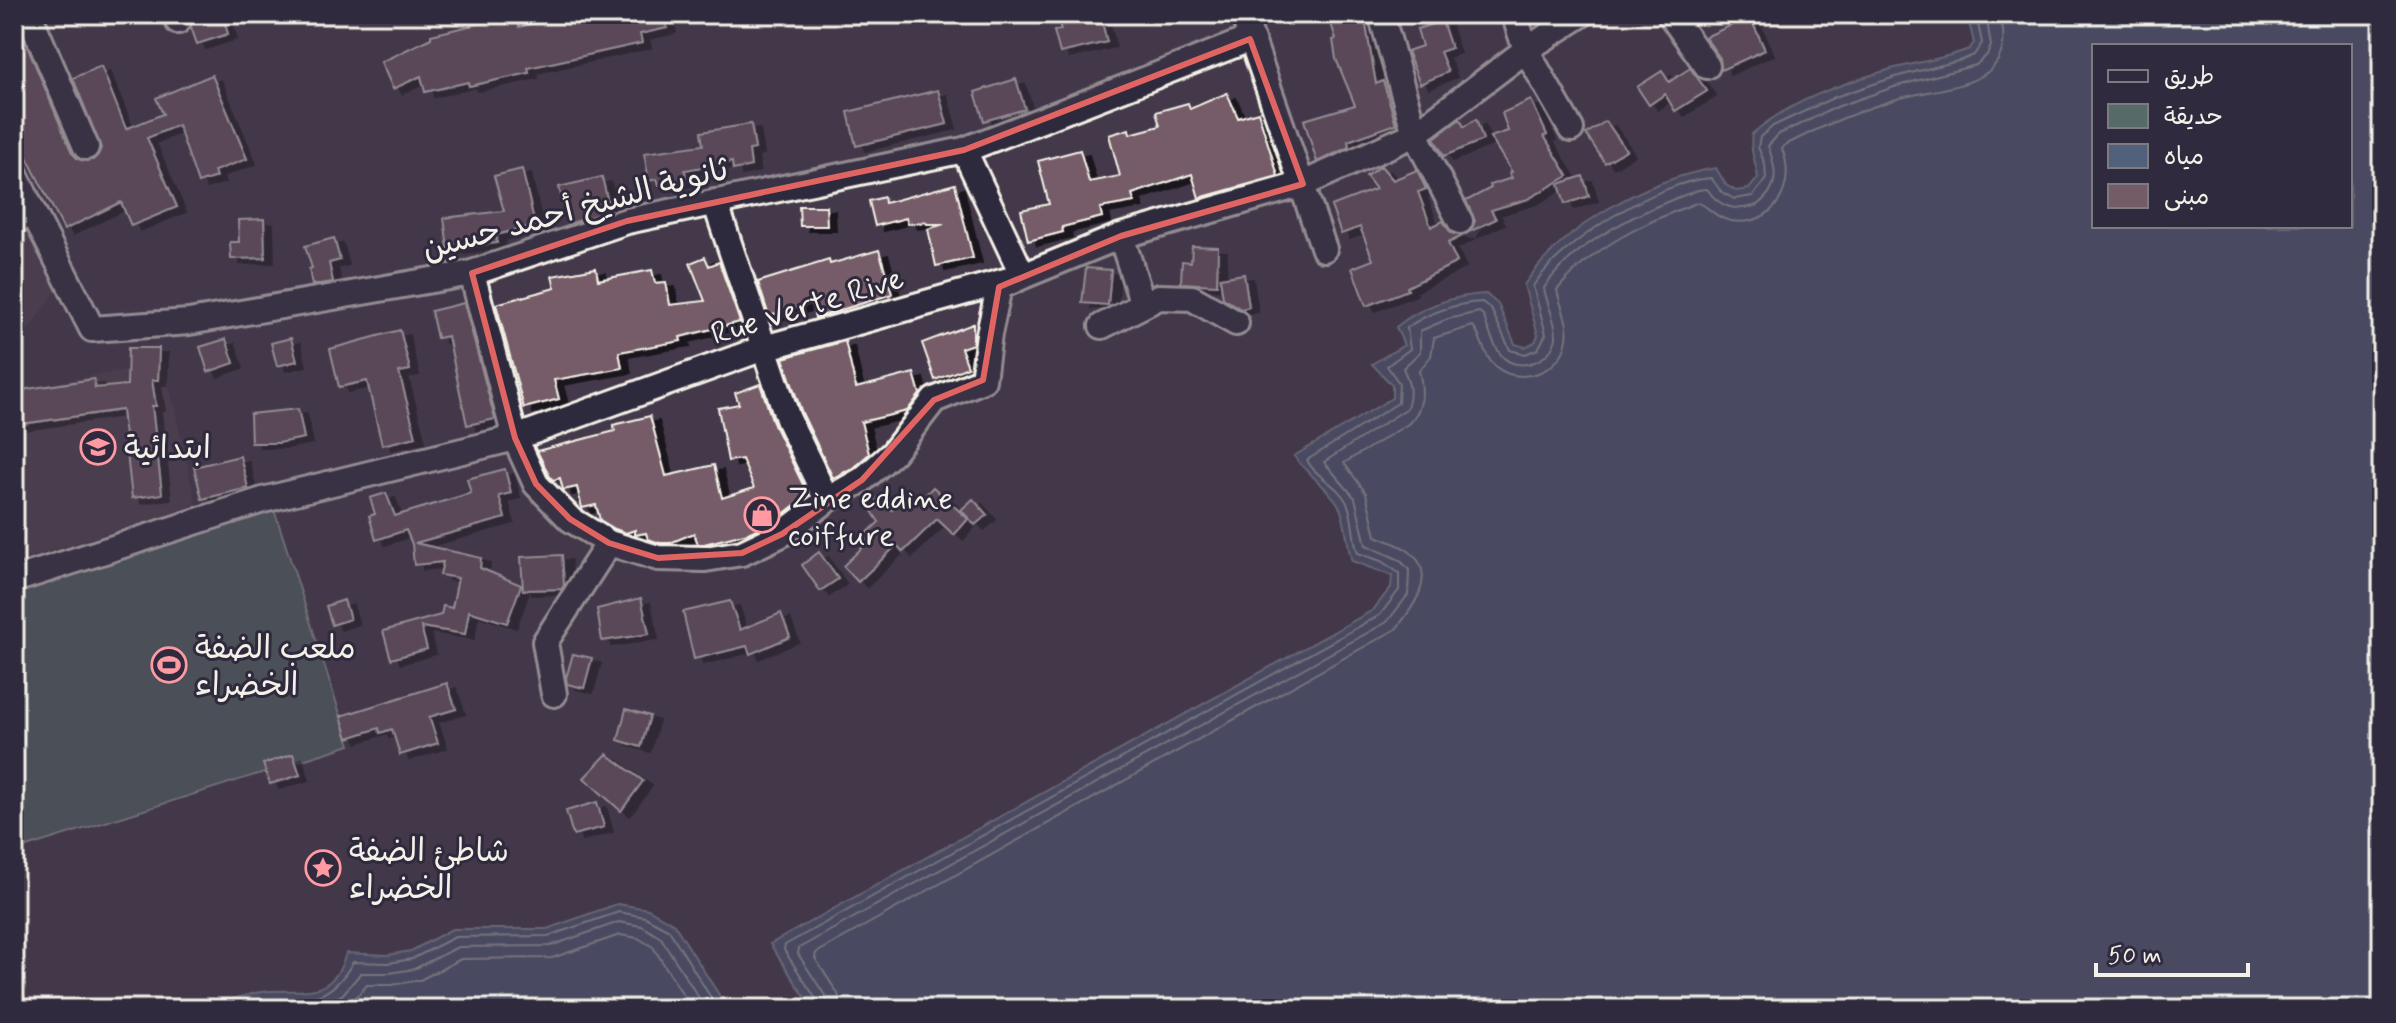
<svg xmlns="http://www.w3.org/2000/svg" width="2396" height="1023" font-family="Mynerve,'Playpen Sans Arabic',sans-serif">
	<defs>
		<filter id="shadow"><feDropShadow dx="9" dy="5" stdDeviation="0" flood-color="#0009"/></filter>
	</defs>
	<rect width="100%" height="100%" fill="#44394a"/>
	<filter id="ink" filterUnits="userSpaceOnUse"><feTurbulence type="fractalNoise" baseFrequency=".0125" numOctaves="2"/><feDisplacementMap in="SourceGraphic" scale="16" xChannelSelector="R" yChannelSelector="G"/><feConvolveMatrix kernelMatrix="1 2 1 2 8 2 1 2 1" color-interpolation-filters="sRGB"/></filter>
	<g filter="url(#ink)">
		<path fill="#524453" d="M25 226 56 291 14 349V229Z
			M164 363 196 505 17 561 14 551V390Z"/>
		<path fill="#566b67" stroke="#a5aea8" stroke-width="2" d="M272 503 350 745 14 851V584Z"/>
		<path fill="#51617b" stroke="#929ba7" stroke-width="2" fill-rule="evenodd" d="M1967 14H2382V1009H813L770 944 1373 610 1391 587 1392 576 1352 561C1346 543 1347 520 1338 504 1327 486 1307 475 1294 456L1392 398V385L1372 364 1404 345 1396 327C1420 307 1454 295 1486 294L1498 304 1515 344 1525 347 1535 342 1538 335 1524 285C1565 225 1644 180 1716 168L1726 185 1736 191 1749 189 1758 178C1756 161 1749 151 1752 134 1789 101 1844 83 1891 69 1917 62 1944 59 1969 49L1974 43ZM2094 46H2350V226H2094Z
			M617 904 648 909 674 924 728 1009H207C227 1001 247 993 269 991 305 989 333 999 346 953L388 955 411 951 452 929H547Z"/>
		<g fill="none" stroke-linecap="round" stroke-linejoin="round">
			<path stroke="#b3b7bc" stroke-width="2" d="M229 1009C280 989 320 1021 353 962L388 963 412 959 455 937 548 936 619 912 645 917 669 930 718 1009
				M315 1009 342 995 361 973H389L414 969 458 947 550 946 619 922 642 926 661 938 706 1009
				M342 1009 351 1003 367 985H392L420 980 461 959 552 958 620 935 638 938 653 947 692 1009
				M819 1009 818 1002 784 950 785 945 1380 615 1399 590V573L1381 561 1358 553C1352 537 1354 518 1347 503 1338 484 1315 477 1307 460L1398 403 1399 383 1387 366 1410 349 1407 328C1426 313 1458 303 1482 302L1491 309 1510 350 1525 354 1538 349 1546 334 1533 286C1562 241 1658 181 1711 178L1721 191 1734 199 1753 196 1766 179 1765 164 1758 147 1760 137 1773 126 1835 97 1895 77 1962 60 1974 55 1982 43 1976 14
				M829 1009 826 997 798 954 799 948 1387 622 1408 595 1409 570 1400 560 1366 545 1355 498 1324 462 1406 409C1413 394 1409 381 1403 368L1420 352V331L1448 319 1479 312 1483 315C1488 328 1493 346 1502 356 1518 374 1553 361 1556 337 1557 322 1546 303 1544 288 1574 241 1647 208 1698 190L1707 189C1720 208 1736 212 1757 205 1780 188 1777 170 1768 146L1779 134 1839 106 1897 86 1976 65 1987 55 1991 46 1986 14
				M841 1009 838 994 815 958 816 953 1396 629C1412 609 1439 575 1410 552 1400 544 1387 541 1376 536L1366 493 1344 463 1408 424C1424 410 1424 391 1419 371L1431 356 1434 338 1473 326C1482 337 1483 354 1493 364 1517 389 1563 372 1567 339 1570 323 1560 306 1557 290 1592 247 1647 221 1699 202 1709 208 1718 219 1731 221 1775 228 1797 185 1782 149L1785 145C1822 126 1860 110 1900 98 1925 91 1969 88 1989 71 2006 56 2006 34 1999 14"/>
		</g>
		<path fill="#745c67" stroke="#f4f1e8" stroke-width="2" filter="url(#shadow)" d="M14 14 72 153 78 159 93 160 98 155 101 148 73 78 101 66 126 129 163 114 156 98 212 75 247 159 214 171 216 177 198 183 178 125 147 138 177 207 131 226 121 202 64 230 14 132Z
			M191 14H222L228 34 197 44 191 27Z
			M557 14H664L667 28 640 34 642 43 528 68 529 73 469 86 468 82 425 92 421 76 393 89 381 62 431 38V35L516 15 519 27 558 17Z
			M1057 14H1100L1107 42 1060 53 1054 31 1061 30Z
			M1328 14H1364L1376 84 1383 81 1396 124 1348 141 1349 147 1317 162 1304 120 1355 105 1336 59 1333 40 1336 39Z
			M1750 17 1765 50 1721 70 1720 58 1705 37Z
			M1442 21 1451 48 1440 52 1448 72 1420 84 1407 51 1422 46 1417 29Z
			M1690 68 1707 91 1675 111 1665 94 1649 105 1637 87 1662 71 1669 82Z
			M1016 79 1025 109 984 121 975 92Z
			M938 90 947 124 856 146 848 112Z
			M1227 93 1238 118 1258 112 1278 176 1199 198 1192 174 1132 194 1134 202 1100 208 1102 217 1062 227 1063 232 1028 241 1021 210 1049 204 1038 161 1080 150 1089 182 1120 176 1109 135 1129 129 1130 134 1160 126 1156 112 1188 103 1190 109Z
			M1531 100 1547 135 1544 136 1568 176 1528 199 1491 210 1496 219 1469 232 1475 221 1466 201 1491 188 1490 185 1512 178 1509 173 1512 172 1490 137 1508 131 1502 113Z
			M1460 119 1464 127 1476 119 1483 140 1444 156 1434 138Z
			M1606 121 1626 150 1605 163 1586 134Z
			M751 124 755 149 749 150 751 166 733 170 732 162 685 170 686 181 659 185 657 179 649 181 644 153 703 145 701 132Z
			M1381 166 1393 180 1417 170 1426 189 1418 192 1431 227 1443 221 1451 233 1464 235 1448 243 1457 262 1407 287 1408 290 1366 306 1352 268 1373 260 1360 227 1341 234 1331 206 1376 189 1366 176Z
			M522 169 535 225 496 235 497 243 448 249 444 218 504 211 494 176Z
			M1583 176 1589 196 1565 204 1559 184Z
			M602 177 610 211 568 224 559 187Z
			M955 184 973 258 936 266 928 229 944 224H927L926 222 908 224 906 218 875 226 869 201 884 197 885 203Z
			M799 206H826L827 226H800Z
			M264 219 265 258 231 259 230 242H239L238 220Z
			M334 238 340 260 329 263 333 282 312 285 309 269 312 268 305 246Z
			M1192 246 1218 247 1217 285 1181 283 1182 261 1191 262Z
			M879 250 892 294 815 318 812 303 769 316 758 282 829 260 830 264Z
			M705 257 709 266 719 262 740 322 680 337 681 341 619 352 622 368 554 380 559 399 524 408 496 304 555 288 552 276 596 268 598 280 652 270 655 283 666 282 670 305 705 301 690 263Z
			M1086 268 1111 270 1108 305 1082 303Z
			M1244 274 1249 307 1241 309 1223 298 1220 278Z
			M464 303 495 419 467 425 448 336 437 338 431 311Z
			M973 324V344L961 348 968 367 935 380 922 343Z
			M400 330 410 370 399 372 416 437 382 445 367 381 339 387 330 349Z
			M291 338 297 361 277 366 271 343Z
			M226 339 234 363 208 372 200 347Z
			M845 341 856 388 914 373 920 394 907 411 861 422 869 454 853 468 833 478 802 413 783 358Z
			M128 348H159L158 380H152L156 406H152L162 494 132 498 122 410 14 425V391L94 379 95 388 127 385Z
			M760 384 774 425 808 495 774 521 748 533 704 544H698L694 533 670 543H660L648 539 646 533 635 535V530L626 533 615 529 600 520 596 505 582 508 577 487 563 490 560 478 553 480 549 475 537 451 615 431 613 425 650 416 666 476 714 465 722 498 754 488 742 459 728 461 718 408 739 404 735 393Z
			M298 409 304 438 278 443H251L250 414Z
			M240 456 248 488 202 499 194 467Z
			M505 469 511 493 499 496 505 518 415 543 481 558 480 568 521 585 507 623 469 611 465 634 421 627 427 649 391 659 383 631 441 615 443 606 452 608 458 578 440 575 443 562 414 565 412 544 406 530 376 540 369 516 375 514 370 498 386 493 395 516 471 493 467 479Z
			M933 487 968 519 954 535 937 519 903 552 897 545 858 582 843 566 868 542 863 537 879 522 868 505 882 495 892 510 908 494 917 504Z
			M973 499 987 515 975 525 961 510Z
			M819 552 838 579 820 591 802 565Z
			M562 555 564 585 562 589 523 590 521 557Z
			M641 598 649 634 602 641 597 609Z
			M344 600 350 619 332 625 326 606Z
			M730 601 740 630 781 613 790 637 750 654 747 646 694 659 683 612Z
			M573 654 592 658 584 688 567 684 566 678Z
			M447 683 456 709 429 717 438 743 400 755 392 729 380 733 379 728 348 738 341 716Z
			M626 709 650 716 641 747 618 740Z
			M293 754 300 775 270 784 263 764Z
			M607 754 643 781 621 811 584 778Z
			M597 802 604 827 573 835 566 811Z"/>
		<g fill="none" stroke-linecap="round" stroke-linejoin="round">
			<defs>
				<path id="minor" d="M29 14 86 147
					M175 14 178 21
					M1243 14 1324 249
					M1381 14 1415 134 1460 221
					M1514 14 1526 50 1571 129
					M1670 14 1707 66
					M14 172 34 214
					M715 202 788 419 827 500
					M14 220 34 214 92 329 189 322 472 273 627 221 964 150 1250 39
					M1121 236 1143 305
					M472 273 515 438 536 484 570 519 609 543 658 558 705 559 742 553 782 534 827 500 862 480 893 453 934 400 983 380 989 334 999 287 1023 276 964 150
					M1102 326 1159 297 1192 298 1236 323
					M14 580 263 500 515 438 764 348 1023 276 1121 236 1303 184 1415 134 1526 50 1582 14
					M554 694 545 642 609 543"/>
			</defs>
			<use href="#minor" stroke="#f4f1e8" stroke-width="30"/>
			<use href="#minor" stroke="#2f2a3d" stroke-width="24"/>
		</g>
	</g>
	<path d="M0 0H2396V1023H0ZM1250 39 1303 184 1121 236 999 287 983 380 934 400 862 480 782 534 742 553 658 558 609 543 570 519 536 484 515 438 472 273 627 221 964 150Z" fill="#44394a" fill-opacity=".55" fill-rule="evenodd"/>
	<path fill="none" stroke="#df6462" stroke-width="6" stroke-linejoin="round" d="M1250 39 1303 184 1121 236 999 287 983 380 934 400 862 480 782 534 742 553 658 558 609 543 570 519 536 484 515 438 472 273 627 221 964 150Z"/>
	<defs>
		<symbol id="school-ring" viewBox="-11 -11 22 22"><circle r="9.5" fill="#2f2a3d" stroke="#ff9aa2" stroke-width="1.5"/><path d="M0-5L7-2L0 1L-7-2ZM-4 1L0 2.5L4 1V4Q0 6-4 4Z" fill="#ff9aa2"/></symbol>
		<symbol id="shop-ring" viewBox="-11 -11 22 22"><circle r="9.5" fill="#2f2a3d" stroke="#ff9aa2" stroke-width="1.5"/><path d="M-5-2.5h2.3a2.7 3.5 0 0 1 5.4 0H5L5.5 6h-11ZM-1.5-2.5h3a1.5 2.3 0 0 0-3 0Z" fill="#ff9aa2"/></symbol>
		<symbol id="stadium-ring" viewBox="-11 -11 22 22"><circle r="9.5" fill="#2f2a3d" stroke="#ff9aa2" stroke-width="1.5"/><path d="M0-5a6.5 5 0 1 0 0 10a6.5 5 0 1 0 0-10ZM-3.5-1.8h7v3.6h-7Z" fill="#ff9aa2"/></symbol>
		<symbol id="sight-ring" viewBox="-11 -11 22 22"><circle r="9.5" fill="#2f2a3d" stroke="#ff9aa2" stroke-width="1.5"/><path d="M0-6L1.8-2.2L6-1.7L2.9 1.2L3.7 5.4L0 3.3L-3.7 5.4L-2.9 1.2L-6-1.7L-1.8-2.2Z" fill="#ff9aa2"/></symbol>
	</defs>
	<g fill-rule="evenodd">
		<use href="#school-ring" x="78" y="427" width="40" height="40"/>
		<use href="#shop-ring" x="742" y="495" width="40" height="40"/>
		<use href="#stadium-ring" x="149" y="645" width="40" height="40"/>
		<use href="#sight-ring" x="303" y="848" width="40" height="40"/>
	</g>
	<g text-anchor="middle" stroke-width="6" stroke-linejoin="round" paint-order="stroke">
		<g font-size="32" fill="#f4f1e8" stroke="#2f2a3d">
			<text transform="translate(575 208) rotate(-15)" y="11">ثانوية الشيخ أحمد حسين</text>
			<text transform="translate(807 305) rotate(-17)" y="11">Rue Verte Rive</text>
		</g>
		<g font-size="32" fill="#f4f1e8" stroke="#2f2a3d" text-anchor="start">
			<text x="124" y="458">ابتدائية</text>
			<text x="788" y="508">Zine eddine<tspan x="788" dy="37">coiffure</tspan></text>
			<text x="195" y="658">ملعب الضفة<tspan x="195" dy="37">الخضراء</tspan></text>
			<text x="349" y="861">شاطئ الضفة<tspan x="349" dy="37">الخضراء</tspan></text>
		</g>
	</g>
	<rect width="2396" height="1023" fill="none" stroke="#2f2a3d" stroke-width="48"/>
	<rect x="24" y="24" width="2348" height="975" fill="none" stroke="#f4f1e8" stroke-width="3" filter="url(#ink)"/>
	<rect x="2092" y="44" width="260" height="184" fill="#2f2a3d" stroke="#7e7a81" stroke-width="2"/>
	<rect x="2108" y="70" width="40" height="12" fill="#2f2a3d" stroke="#7e7a81" stroke-width="2"/>
	<text x="2164" y="84" font-size="24" fill="#f4f1e8">طريق</text>
	<rect x="2108" y="104" width="40" height="24" fill="#566b67" stroke="#7e7a81" stroke-width="2"/>
	<text x="2164" y="124" font-size="24" fill="#f4f1e8">حديقة</text>
	<rect x="2108" y="144" width="40" height="24" fill="#51617b" stroke="#7e7a81" stroke-width="2"/>
	<text x="2164" y="164" font-size="24" fill="#f4f1e8">مياه</text>
	<rect x="2108" y="184" width="40" height="24" fill="#745c67" stroke="#7e7a81" stroke-width="2"/>
	<text x="2164" y="204" font-size="24" fill="#f4f1e8">مبنى</text>
	<path d="M2096 963v12h152v-12" fill="none" stroke="#f4f1e8" stroke-width="4"/>
	<text x="2108" y="963" font-size="24" fill="#f4f1e8" stroke="#2f2a3d" stroke-width="6" paint-order="stroke">50 m</text>
</svg>
